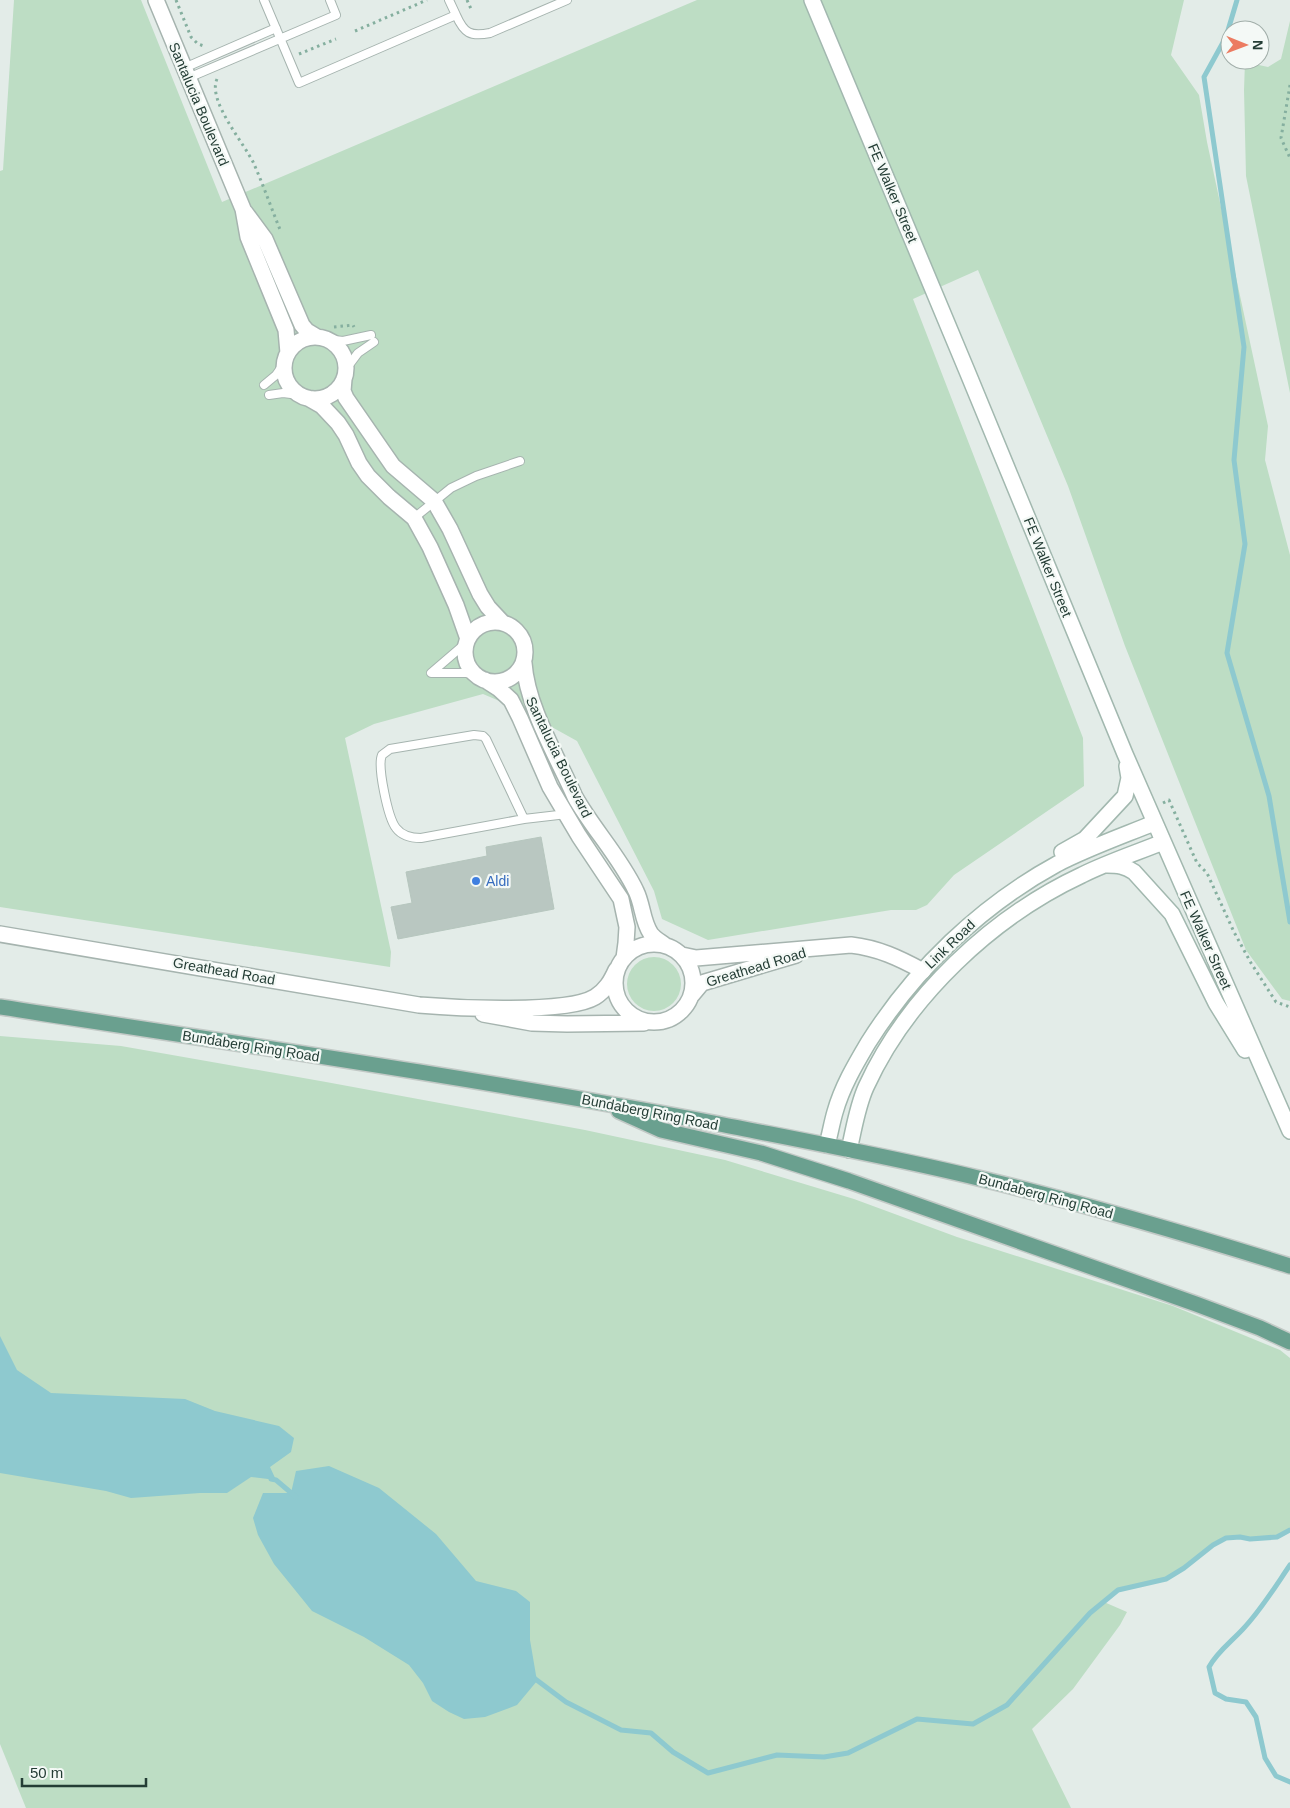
<svg xmlns="http://www.w3.org/2000/svg" width="1290" height="1808" font-family="Helvetica,sans-serif">
	<rect width="100%" height="100%" fill="#e3ece8"/>
	<path fill="#bdddc4" d="M14 0H141L222 202 697 0H1184L1171 55 1199 95 1207 142 1268 426 1265 460 1290 555V1001L1282 999 1246 950 1125 646 1068 486 978 270 913 299 1083 738 1084 786 954 875 927 905 916 910H891L708 940 662 919 654 891 577 741 523 711 483 694 374 724 345 738 391 952 390 967 0 907V171L3 170Z
		M1290 21V393L1246 176 1244 90 1245 62 1268 67 1281 59Z
		M627 984a27 27 0 1 1 54 0a27 27 0 1 1-54 0Z
		M0 1036 121 1046 326 1082 585 1130 725 1160 854 1199 957 1237 1173 1306 1280 1350 1290 1358V1530L1277 1537 1250 1539 1240 1537 1226 1538 1213 1545 1184 1568 1166 1579 1118 1590 1104 1602 1127 1612 1120 1625 1073 1689 1032 1729 1071 1808H26L0 1744Z"/>
	<path fill="#8ec9cf" d="M0 1336 17 1370 51 1393 185 1399 215 1411 279 1426 294 1438 291 1452 270 1467 276 1480 251 1477 227 1493H200L131 1498 106 1491 0 1473Z
		M329 1466 379 1488 436 1534 476 1581 516 1591 530 1602V1640L537 1681 517 1705 485 1717 464 1719 449 1712 432 1701 423 1683 409 1665 364 1637 312 1611 274 1564 258 1535 253 1518 263 1493H291L296 1471Z"/>
	<g fill="none" stroke-linecap="round" stroke-linejoin="round">
		<path stroke="#8ec9cf" stroke-width="5" d="M1237 0 1226 37 1204 77 1244 347 1234 460 1245 544 1227 653 1269 796 1290 922
			M271 1479 276 1480 296 1497
			M1290 1565C1275 1587 1261 1610 1243 1629 1231 1642 1217 1652 1209 1667L1215 1693 1226 1699 1246 1702 1256 1717 1265 1758 1276 1776 1290 1782
			M534 1678 566 1702 621 1730 651 1733 673 1752 708 1773 777 1755 824 1757 848 1753 917 1719 973 1724 1007 1705 1090 1613 1118 1590 1166 1579 1184 1568 1213 1545 1226 1538 1240 1537 1250 1539 1277 1537 1290 1530"/>
	</g>
	<path fill="#b9c7c1" stroke="#b6c6be" d="M541 837 554 909 398 939 391 907 412 903 406 872 487 856 486 847Z"/>
	<g fill="none" stroke-linecap="round" stroke-linejoin="round">
		<defs>
			<path id="service" d="M264 0 299 83 456 15 449 0
				M456 15C464 33 470 37 490 33L567 0
				M184 68 276 28
				M188 78 336 15 330 0
				M326 339 343 341 371 335
				M346 369 358 353 374 342
				M264 385 276 375 285 362
				M269 395 283 393 299 395
				M414 518 451 488 476 476 520 461
				M466 643 431 673H466L477 676
				M474 735 483 736 486 739 524 819 421 838C411 838 402 836 396 828 388 818 377 766 382 755L390 749Z
				M524 819 567 814"/>
			<path id="minor" d="M156 0 243 209 248 237 286 330 288 353
				M245 212 265 239 302 325 307 331 317 337
				M284 368a31 31 0 1 1 62 0a31 31 0 1 1-62 0Z
				M344 379 343 391 346 398 393 466 434 501 450 529 480 594 488 607 502 622
				M308 398 322 406 338 423 346 435 359 463 368 476 389 497 414 518 430 547 456 605 468 639
				M465 652a30 30 0 1 1 60 0a30 30 0 1 1-60 0Z
				M524 663C527 707 557 756 575 797 593 829 620 857 636 891 643 905 642 921 651 934 655 939 661 942 666 946
				M485 680 499 689 511 700 520 718 550 787 579 836 621 899 627 927 626 943 624 958
				M0 934 419 1005C455 1008 567 1014 595 997 606 990 611 981 616 970
				M615 983a39 39 0 1 1 78 0a39 39 0 1 1-78 0Z
				M682 955 696 958 851 945C878 948 899 958 923 971
				M692 995 702 983 796 955
				M483 1014 532 1023 567 1024 644 1023"/>
			<path id="secondary" d="M812 0 967 371 1125 754 1290 1131
				M1062 852 1085 839 1125 796 1129 778 1127 766
				M1107 865C1118 865 1125 866 1134 872L1172 914 1216 1003 1245 1050
				M827 1145C830 1134 832 1122 835 1112 842 1087 855 1065 868 1043 914 970 980 906 1057 864 1088 848 1122 836 1154 823
				M849 1150C854 1129 857 1107 866 1087 907 997 992 917 1082 875 1108 862 1136 853 1163 842"/>
			<path id="primary" d="M0 1007C240 1044 480 1079 719 1124 805 1141 892 1157 978 1178 1083 1203 1187 1234 1290 1266
				M619 1111 661 1130 761 1153 849 1181 1196 1304 1260 1328 1290 1342"/>
		</defs>
		<use href="#service" stroke="#a6b4af" stroke-width="10"/>
		<use href="#minor" stroke="#a6b4af" stroke-width="18"/>
		<use href="#secondary" stroke="#a2b8af" stroke-width="18"/>
		<use href="#primary" stroke="#c2c9c6" stroke-width="18"/>
		<path stroke="#85af9f" stroke-width="3" stroke-dasharray="2.5 4" stroke-linecap="butt" d="M176 0 191 37 198 44 204 46
			M467 0 471 9
			M355 31 427 0
			M299 54 336 39
			M217 79C207 101 245 144 254 164 264 187 272 210 281 232
			M1290 85 1281 138 1290 158
			M334 327 353 325 354 327
			M1163 803 1169 800 1197 863 1207 873 1234 932 1251 963 1276 1002 1290 1007"/>
		<use href="#service" stroke="#fff" stroke-width="8"/>
		<use href="#minor" stroke="#fff" stroke-width="15"/>
		<use href="#secondary" stroke="#fff" stroke-width="15"/>
		<use href="#primary" stroke="#6aa08f" stroke-width="15"/>
	</g>
	<circle fill="#3f7fe0" stroke="#f4f9f6" stroke-width="2" cx="476" cy="881" r="5"/>
	<g text-anchor="middle" stroke-width="4.5" stroke-linejoin="round" paint-order="stroke">
		<g font-size="14" fill="#243d35" stroke="#f4f9f6">
			<text transform="translate(199 104) rotate(67)" y="5">Santalucia Boulevard</text>
			<text transform="translate(893 193) rotate(67)" y="5">FE Walker Street</text>
			<text transform="translate(1048 567) rotate(68)" y="5">FE Walker Street</text>
			<text transform="translate(559 757) rotate(64)" y="5">Santalucia Boulevard</text>
			<text transform="translate(1206 940) rotate(66)" y="5">FE Walker Street</text>
			<text transform="translate(950 944) rotate(-44)" y="5">Link Road</text>
			<text transform="translate(756 967) rotate(-17)" y="5">Greathead Road</text>
			<text transform="translate(224 971) rotate(10)" y="5">Greathead Road</text>
			<text transform="translate(251 1046) rotate(9)" y="5">Bundaberg Ring Road</text>
			<text transform="translate(650 1112) rotate(11)" y="5">Bundaberg Ring Road</text>
			<text transform="translate(1046 1196) rotate(15)" y="5">Bundaberg Ring Road</text>
		</g>
		<g font-size="14" fill="#366cbe" stroke="#f4f9f6" text-anchor="start">
			<text x="486" y="886">Aldi</text>
		</g>
	</g>
	<g transform="translate(1245 45) rotate(91)"><circle r="24" fill="#f4f9f6" stroke="#a1aea9"/>
	<path d="M0-4L9 19L0 12L-9 19Z" fill="#ec7c62"/>
	<text y="-8" font-size="14" font-weight="bold" text-anchor="middle" fill="#243d35">N</text>
	</g>
	<path d="M22 1778v8h124v-8" fill="none" stroke="#243d35" stroke-width="2.5"/>
	<text x="30" y="1778" font-size="15" fill="#243d35" stroke="#f4f9f6" stroke-width="4" paint-order="stroke">50 m</text>
</svg>
